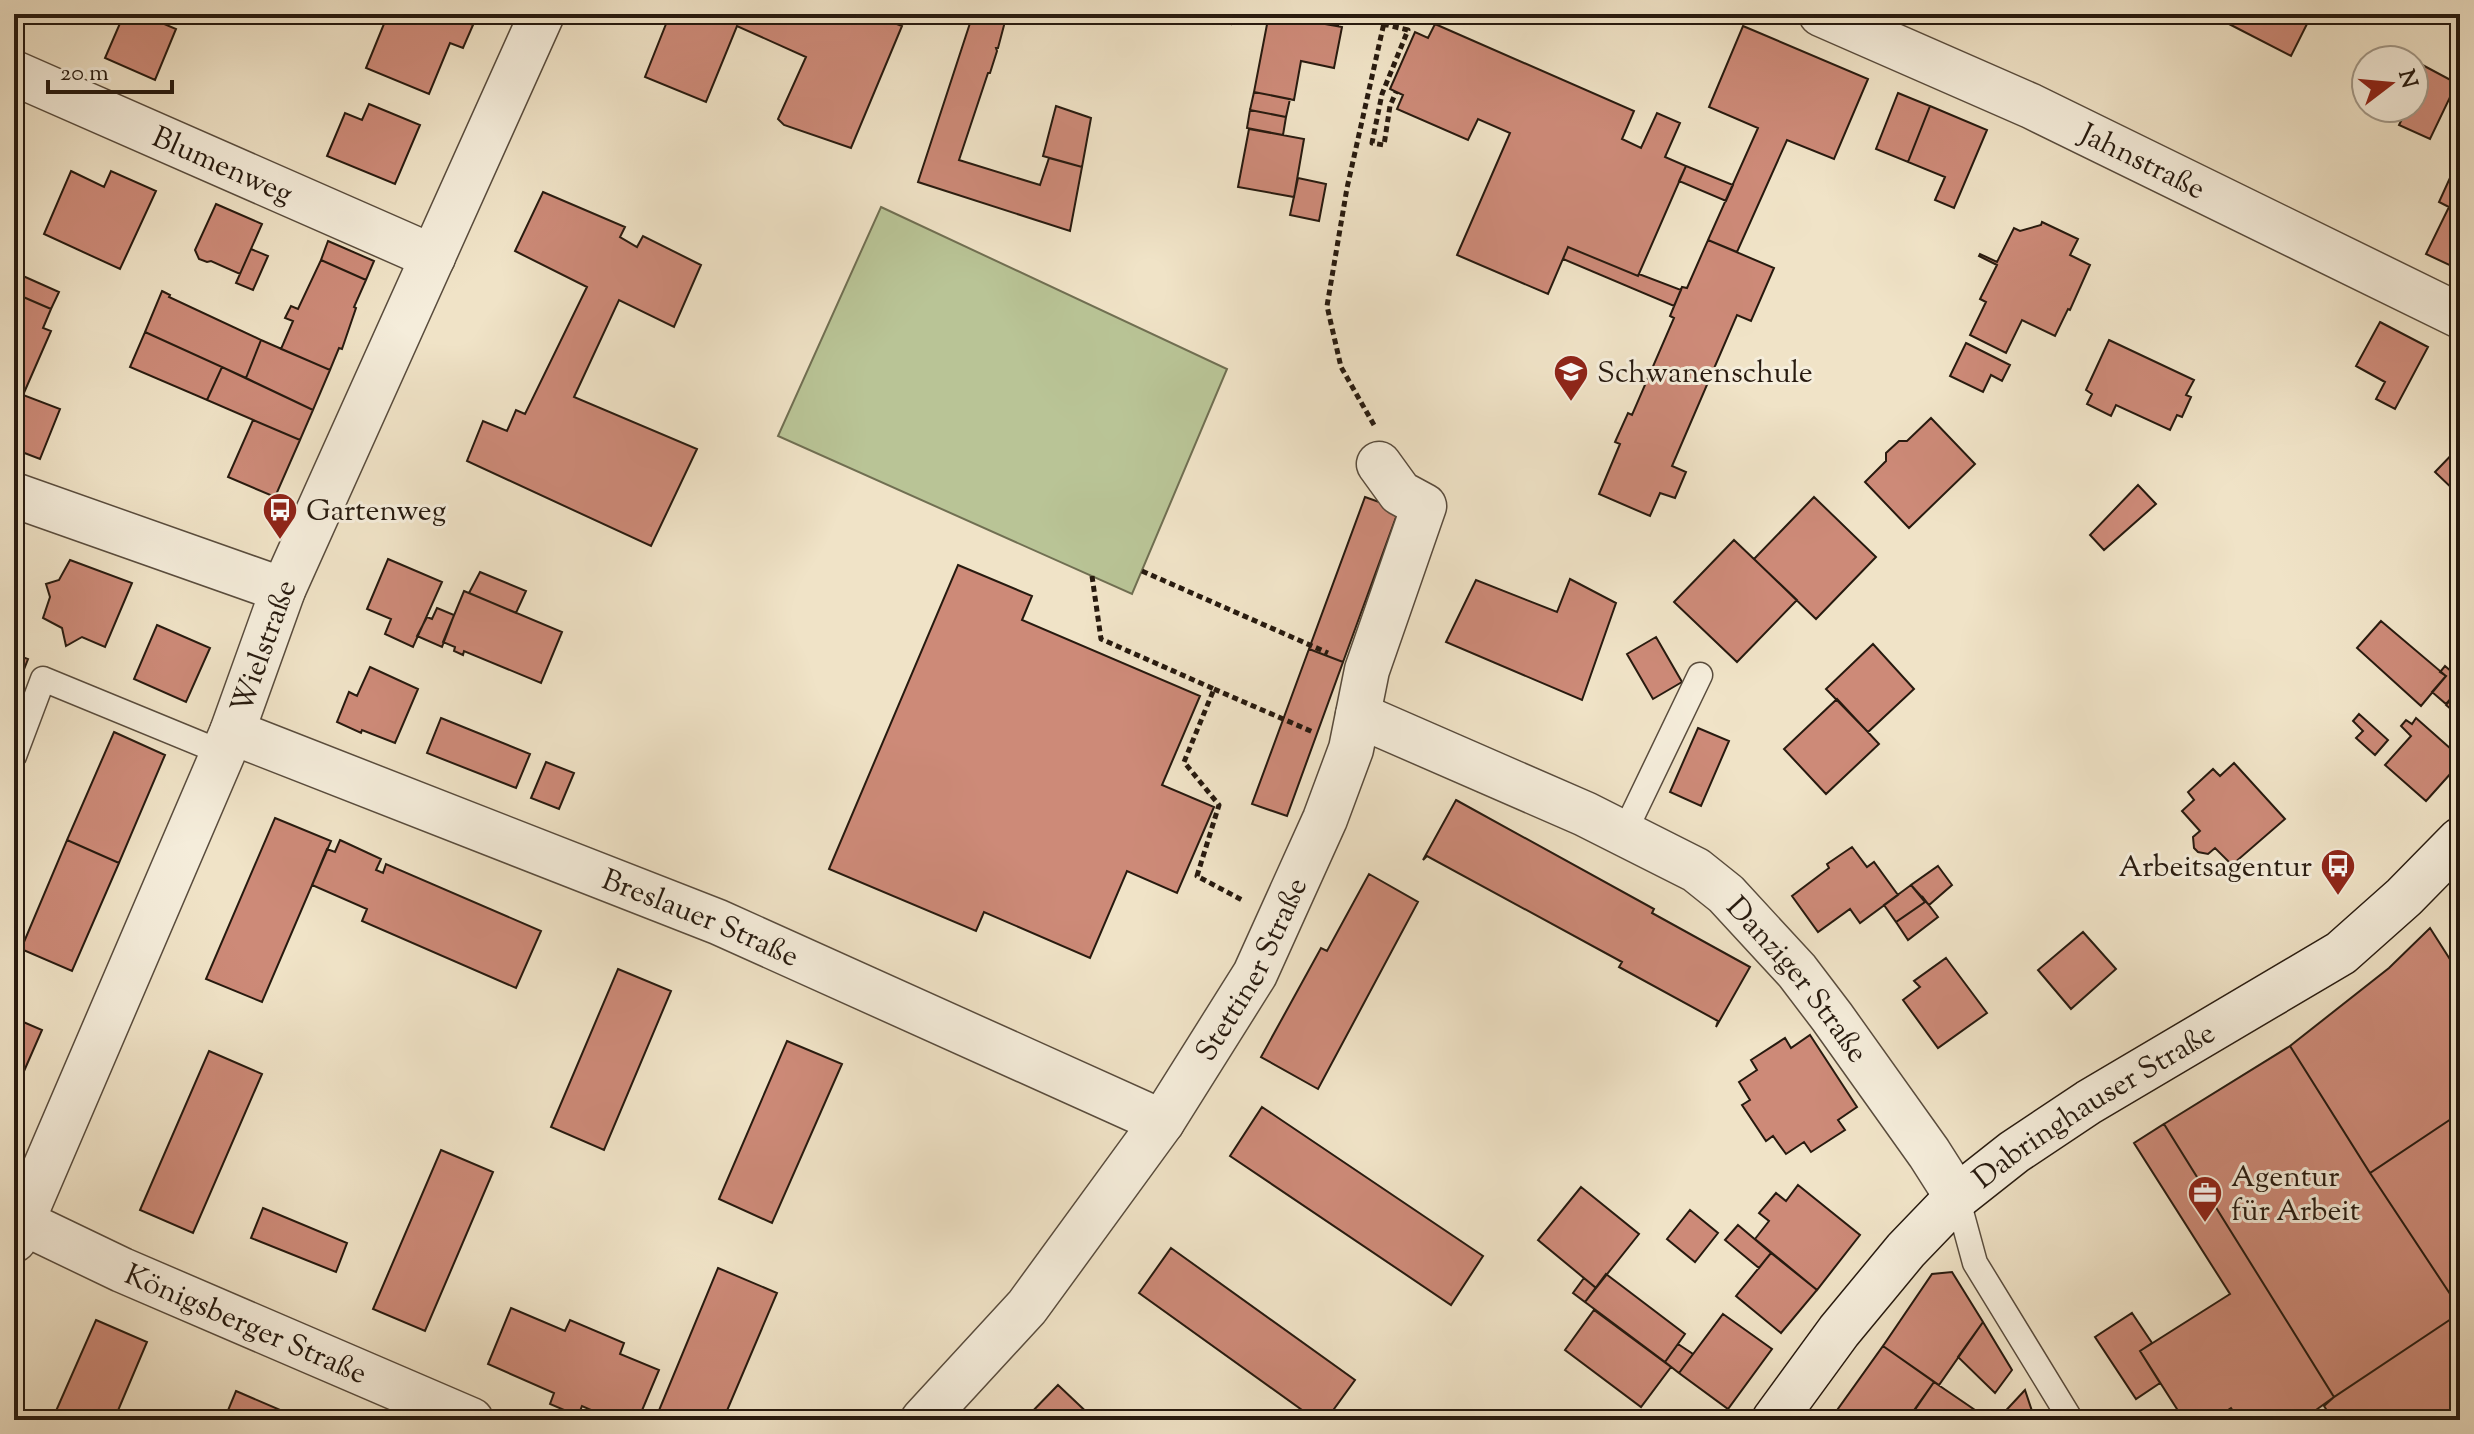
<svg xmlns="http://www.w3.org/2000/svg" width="2474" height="1434" font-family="'Sorts Mill Goudy',serif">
	<rect width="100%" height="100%" fill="#f0e3c7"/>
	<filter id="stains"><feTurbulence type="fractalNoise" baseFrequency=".0025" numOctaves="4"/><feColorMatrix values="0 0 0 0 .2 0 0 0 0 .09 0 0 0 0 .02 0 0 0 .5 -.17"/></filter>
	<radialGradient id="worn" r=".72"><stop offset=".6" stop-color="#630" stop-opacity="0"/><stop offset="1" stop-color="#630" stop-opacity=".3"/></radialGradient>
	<path fill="#b9c496" stroke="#706f52" stroke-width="2" d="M881 207 1227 369 1132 594 778 436Z"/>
	<path fill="#cd8a78" stroke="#271a0f" stroke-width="2" d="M124 14H141L176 29 155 80 105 58Z
		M388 14H447L473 25 463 48 450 43 429 94 366 68Z
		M670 14H871L902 26 851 148 784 125 778 119 806 57 737 26 706 102 645 77Z
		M973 14H1007L998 48H996L997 51 990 73H988L959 160 1040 185 1049 158 1082 167 1070 231 918 182Z
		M1195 14H1232L1231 24 1194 17Z
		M1269 14 1342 27 1334 68 1301 61 1294 100 1254 92Z
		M1297 14H1340L1338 26 1296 19Z
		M2235 14H2312L2291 56 2229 24Z
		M1435 24 1634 111 1622 139 1641 148 1657 113 1680 123 1665 157 1686 166 1638 276 1568 247 1548 294 1457 255 1510 133 1478 119 1468 140 1397 109 1403 95 1390 89 1415 32 1428 38Z
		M1743 26 1868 79 1834 159 1787 140 1737 252 1708 240 1758 128 1709 107Z
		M2415 61 2460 85 2457 95 2452 93 2430 139 2399 125 2405 113 2394 108H2414Z
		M1254 92 1290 99 1286 117 1250 110Z
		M1898 93 1930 106 1908 162 1876 149Z
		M369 104 420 125 395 184 327 156 345 113 362 120Z
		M1056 106 1091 118 1082 167 1043 156Z
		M1930 106 1987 130 1954 208 1935 200 1945 177 1908 162Z
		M1250 110 1286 117 1283 135 1247 128Z
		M1249 129 1304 139 1294 197 1238 187Z
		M2459 158H2460V270L2426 254 2449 207 2439 202Z
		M1686 166 1733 185 1726 201 1679 181Z
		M71 171 104 187 111 171 156 191 120 269 44 234Z
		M1298 178 1326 184 1319 221 1290 215Z
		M543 192 625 227 620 237 637 247 643 236 701 265 674 327 619 300 574 397 697 449 651 546 467 461 483 421 507 431 516 410 525 414 587 287 515 251Z
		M216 204 262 224 240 274 211 261 207 262 199 259 195 250Z
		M2042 222 2078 239 2070 255 2090 265 2070 310 2068 309 2055 336 2022 320 2006 353 1970 335 1986 302 1980 299 1997 265 1979 256 1980 254 1997 262 2014 228 2020 231 2041 225Z
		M1708 240 1774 268 1751 321 1737 315 1672 466 1686 472 1675 498 1660 493 1650 516 1599 494 1620 444 1615 442 1628 413 1632 415 1674 318 1670 316 1682 287 1687 288Z
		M328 241 374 261 366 280 321 260Z
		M1568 247 1638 276 1639 274 1681 290 1674 306 1563 259Z
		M251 249 268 256 253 290 236 283Z
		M321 260 366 280 354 307 356 308 342 349 339 348 330 370 281 349 293 321 285 318 291 306 298 309Z
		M14 272 59 292 51 309 14 293Z
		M162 291 170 295 169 297 261 340 246 378 145 332Z
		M14 293 51 309 43 328 51 331 23 395 60 409 40 459 14 449Z
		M2380 322 2428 347 2395 409 2376 399 2385 382 2356 366Z
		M145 332 222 367 207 400 130 367Z
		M261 340 330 370 313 410 246 378Z
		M2109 340 2194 380 2186 395 2191 397 2182 417 2177 415 2170 430 2116 405 2111 416 2087 404 2092 394 2086 390Z
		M1966 343 2010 365 2002 381 1991 375 1983 392 1950 376Z
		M222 367 313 410 300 440 207 400Z
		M1931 418 1975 464 1909 528 1865 482 1886 461V453L1899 441H1907Z
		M253 420 300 440 275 497 228 477Z
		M2460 446V496L2435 472Z
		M2138 485 2156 504 2104 550 2090 535Z
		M1365 497 1399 509 1343 662 1309 649Z
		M1814 497 1876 557 1816 619 1754 559Z
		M1734 540 1797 600 1737 662 1674 602Z
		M388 559 442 582 413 647 385 634 391 619 367 609Z
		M70 560 132 583 105 647 82 637 66 646 62 628 43 618 50 597 46 584 59 580Z
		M958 565 1032 596 1022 620 1200 696 1162 785 1214 807 1177 893 1127 871 1090 958 984 912 976 931 829 869Z
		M480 572 526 591 516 613 469 593Z
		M1570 579 1616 603 1582 700 1446 642 1476 580 1557 612Z
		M464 591 562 632 541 683 464 651 463 655 454 651 455 647 443 642Z
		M437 608 454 615 442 647 417 636 427 617 432 619Z
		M2381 621 2446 676 2421 706 2357 648Z
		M157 625 210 648 186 702 134 679Z
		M1656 637 1682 682 1653 699 1627 654Z
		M1873 644 1914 689 1868 732 1826 689Z
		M1309 649 1343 662 1287 816 1252 804Z
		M14 654 28 659 14 695Z
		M2445 666 2460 679V688L2446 704 2432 692 2446 676 2440 672Z
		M370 667 418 689 395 743 362 730 361 733 337 722 349 692 357 696Z
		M2460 688V717L2446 705Z
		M1837 699 1879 744 1826 794 1784 749Z
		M2359 714 2388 740 2375 755 2356 738 2363 731 2353 721Z
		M441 718 530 754 516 788 427 753Z
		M2416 718 2460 757V763L2426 801 2385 765 2411 736 2401 726 2406 720 2412 724Z
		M1698 728 1729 741 1701 806 1670 792Z
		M114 732 165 755 119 863 67 840Z
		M546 762 574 773 559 809 531 798Z
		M2234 763 2285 819 2232 865 2215 848 2208 854 2198 852 2194 848 2193 837 2200 831 2182 811 2194 800 2188 792 2213 769 2220 776Z
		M1456 800 1654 909 1652 913 1750 967 1716 1027 1718 1021 1619 967 1622 962 1427 856 1423 860Z
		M275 818 331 841 262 1002 206 979Z
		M67 840 119 863 72 971 21 949Z
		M340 840 381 859 376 870 383 873 386 864 541 931 516 988 362 921 367 909 312 885 327 849 335 852Z
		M1852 847 1867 867 1874 862 1898 895 1860 923 1850 909 1818 932 1792 896 1829 868 1827 864Z
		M1938 866 1952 885 1929 905 1911 885Z
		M1369 874 1418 902 1318 1089 1261 1057 1321 948 1327 951Z
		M1911 885 1925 902 1896 922 1884 905Z
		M1922 896 1938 917 1908 940 1896 922 1925 902Z
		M2430 928 2460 975V1113L2370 1173 2290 1046 2389 968Z
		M2083 932 2116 969 2071 1009 2038 970Z
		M1946 958 1987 1013 1938 1048 1903 1000 1920 987 1914 981Z
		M618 969 671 991 604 1150 551 1127Z
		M14 1018 42 1030 14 1094Z
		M1810 1035 1857 1107 1838 1120 1845 1130 1811 1152 1804 1142 1786 1154 1773 1136 1766 1141 1742 1105 1750 1100 1739 1082 1757 1070 1751 1060 1785 1038 1791 1048Z
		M787 1041 842 1064 772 1223 719 1199Z
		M2290 1046 2370 1173 2460 1309V1313L2334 1397 2164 1124Z
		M209 1051 262 1074 193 1233 140 1210Z
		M1262 1107 1483 1256 1451 1305 1230 1156Z
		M2460 1113V1309L2370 1173Z
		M2164 1124 2334 1397 2302 1420H2239L2231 1408 2212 1420H2184L2140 1351 2230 1294 2134 1143Z
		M441 1150 493 1172 425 1331 373 1309Z
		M1798 1185 1860 1235 1817 1290 1755 1239 1769 1221 1759 1213 1776 1193 1786 1201Z
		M1581 1187 1639 1234 1596 1288 1538 1240Z
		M263 1208 347 1243 336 1272 251 1238Z
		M1690 1210 1718 1233 1695 1262 1667 1239Z
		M1738 1225 1771 1253 1759 1268 1725 1240Z
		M1171 1248 1355 1380 1326 1420H1316L1139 1293Z
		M1771 1253 1817 1290 1781 1333 1736 1296Z
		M718 1268 777 1293 723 1420H655Z
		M1952 1272 1983 1322 1939 1385 1883 1346 1932 1274Z
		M1606 1274 1685 1334 1665 1362 1585 1302Z
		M1584 1278 1596 1288 1585 1302 1573 1293Z
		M511 1308 565 1331 570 1320 624 1343 620 1354 659 1370 638 1420H614L582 1406 578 1416 550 1404 554 1393 488 1364Z
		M1594 1310 1671 1367 1641 1407 1565 1350Z
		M2132 1313 2152 1343 2140 1351 2160 1383 2136 1399 2095 1337Z
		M2460 1313V1420H2333L2324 1406 2334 1397Z
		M1723 1314 1772 1349 1728 1409 1679 1373Z
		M96 1320 147 1342 114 1420H52Z
		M1983 1322 2012 1370 1995 1393 1958 1357Z
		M1678 1344 1693 1354 1679 1373 1665 1362Z
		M1883 1346 1934 1382 1907 1420H1830Z
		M1934 1382 1975 1410 1968 1420H1915L1910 1417Z
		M1058 1385 1095 1420H1024Z
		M2025 1390 2035 1420H1997Z
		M236 1391 285 1412 282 1420H224Z"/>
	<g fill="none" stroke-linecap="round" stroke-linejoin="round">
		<defs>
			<path id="service" d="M14 756 43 679 223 753
				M1624 833 1700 675
				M1957 1197 1975 1263 2071 1420"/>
			<g id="minor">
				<path id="s1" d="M1821 14 2031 106 2460 316"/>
				<path id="s2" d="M14 73 433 257"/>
				<path d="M14 495 283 590"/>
				<path id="s3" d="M1358 715 1585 814 1696 870 1726 894 1797 971 1832 1017 1929 1153 1957 1197"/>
				<path id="s4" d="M232 732 718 922 1162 1122"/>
				<path id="s5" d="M22 1222 122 1270 471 1420"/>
				<path id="s6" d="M14 1240 232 732 283 590 542 14"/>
				<path id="s7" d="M923 1420 1027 1307 1162 1122 1255 974 1325 819 1351 749 1367 670 1424 506 1400 493 1379 464"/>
			</g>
			<g id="secondary">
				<path id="s8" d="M1774 1420 1839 1331 1906 1250 1957 1197 2014 1152 2089 1102 2341 953 2404 897 2460 840"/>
			</g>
		</defs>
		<use href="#service" stroke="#594c3d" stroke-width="27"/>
		<use href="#minor" stroke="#594c3d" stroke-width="47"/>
		<use href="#secondary" stroke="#271a0f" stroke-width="47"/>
		<path stroke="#271a0f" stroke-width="5" stroke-dasharray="6 4" stroke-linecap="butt" d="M1383 24 1408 30 1382 94 1372 143 1384 145 1390 106 1396 92
			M1374 425 1341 367 1327 306 1347 188 1386 14
			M1142 571 1328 653
			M1092 576 1101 639 1214 689 1184 762 1219 805 1197 876 1242 900
			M1214 689 1313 732"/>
		<use href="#service" stroke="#f5eddb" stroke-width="24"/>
		<use href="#minor" stroke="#f5eddb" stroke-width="44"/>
		<use href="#secondary" stroke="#f5eddb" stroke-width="44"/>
	</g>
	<defs>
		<symbol id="school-pin" viewBox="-11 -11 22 30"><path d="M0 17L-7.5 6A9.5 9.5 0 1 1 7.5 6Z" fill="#8f2418" stroke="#f5eddb"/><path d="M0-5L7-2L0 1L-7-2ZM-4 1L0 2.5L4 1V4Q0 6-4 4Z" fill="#fff"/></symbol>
		<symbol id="bus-pin" viewBox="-11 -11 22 30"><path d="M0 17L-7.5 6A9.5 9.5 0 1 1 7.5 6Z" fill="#8f2418" stroke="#f5eddb"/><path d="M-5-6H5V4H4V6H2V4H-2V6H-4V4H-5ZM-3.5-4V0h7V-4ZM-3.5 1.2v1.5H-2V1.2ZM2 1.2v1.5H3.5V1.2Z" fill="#fff"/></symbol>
		<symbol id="office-pin" viewBox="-11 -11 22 30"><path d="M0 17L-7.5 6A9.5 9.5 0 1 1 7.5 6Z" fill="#8f2418" stroke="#f5eddb"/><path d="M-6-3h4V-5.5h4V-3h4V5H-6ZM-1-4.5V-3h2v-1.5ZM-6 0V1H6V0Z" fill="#fff"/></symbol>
	</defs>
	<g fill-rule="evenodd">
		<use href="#school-pin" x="1551" y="352" width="40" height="54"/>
		<use href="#bus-pin" x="260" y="490" width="40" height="54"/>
		<use href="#bus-pin" x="2318" y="846" width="40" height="54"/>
		<use href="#office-pin" x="2185" y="1173" width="40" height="54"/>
	</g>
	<g text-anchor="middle" stroke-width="6" stroke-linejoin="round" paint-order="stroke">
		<g font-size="30" fill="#271a0f" stroke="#f5eddb">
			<text dy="10" stroke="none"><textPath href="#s1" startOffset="354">Jahnstraße</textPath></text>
			<text dy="10" stroke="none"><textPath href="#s2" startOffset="228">Blumenweg</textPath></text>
			<text dy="10" stroke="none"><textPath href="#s6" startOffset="644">Wielstraße</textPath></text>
			<text dy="10" stroke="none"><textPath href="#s4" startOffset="504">Breslauer Straße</textPath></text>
			<text dy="10" stroke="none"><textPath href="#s7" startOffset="560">Stettiner Straße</textPath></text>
			<text dy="10" stroke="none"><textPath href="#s3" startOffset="522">Danziger Straße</textPath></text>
			<text dy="10" stroke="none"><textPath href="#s8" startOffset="454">Dabringhauser Straße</textPath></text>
			<text dy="10" stroke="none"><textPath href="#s5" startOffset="246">Königsberger Straße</textPath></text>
		</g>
		<g font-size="30" fill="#271a0f" stroke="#f5eddb" text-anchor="start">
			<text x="1597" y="382">Schwanenschule</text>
			<text x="306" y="520">Gartenweg</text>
			<text x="2312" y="876" text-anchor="end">Arbeitsagentur</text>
			<text x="2231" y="1186">Agentur<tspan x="2231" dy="34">für Arbeit</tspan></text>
		</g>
	</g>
	<rect width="2474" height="1434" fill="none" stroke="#f0e3c7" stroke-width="48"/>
	<rect x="16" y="16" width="2442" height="1402" fill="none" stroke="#271a0f" stroke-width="4"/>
	<rect x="24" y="24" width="2426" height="1386" fill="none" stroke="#271a0f" stroke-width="2"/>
	<g transform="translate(2390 84) rotate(74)"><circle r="38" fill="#f5eddb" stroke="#a39989" stroke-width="2"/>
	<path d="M0-6L14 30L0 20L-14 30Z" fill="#8f2418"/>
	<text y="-12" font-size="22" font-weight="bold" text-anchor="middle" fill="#271a0f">N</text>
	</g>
	<path d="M48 80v12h124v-12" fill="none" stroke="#271a0f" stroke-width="4"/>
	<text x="60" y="80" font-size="24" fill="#271a0f" stroke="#f5eddb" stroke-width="6" paint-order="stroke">20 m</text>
	<rect width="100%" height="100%" filter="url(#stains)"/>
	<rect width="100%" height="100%" fill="url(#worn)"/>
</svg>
